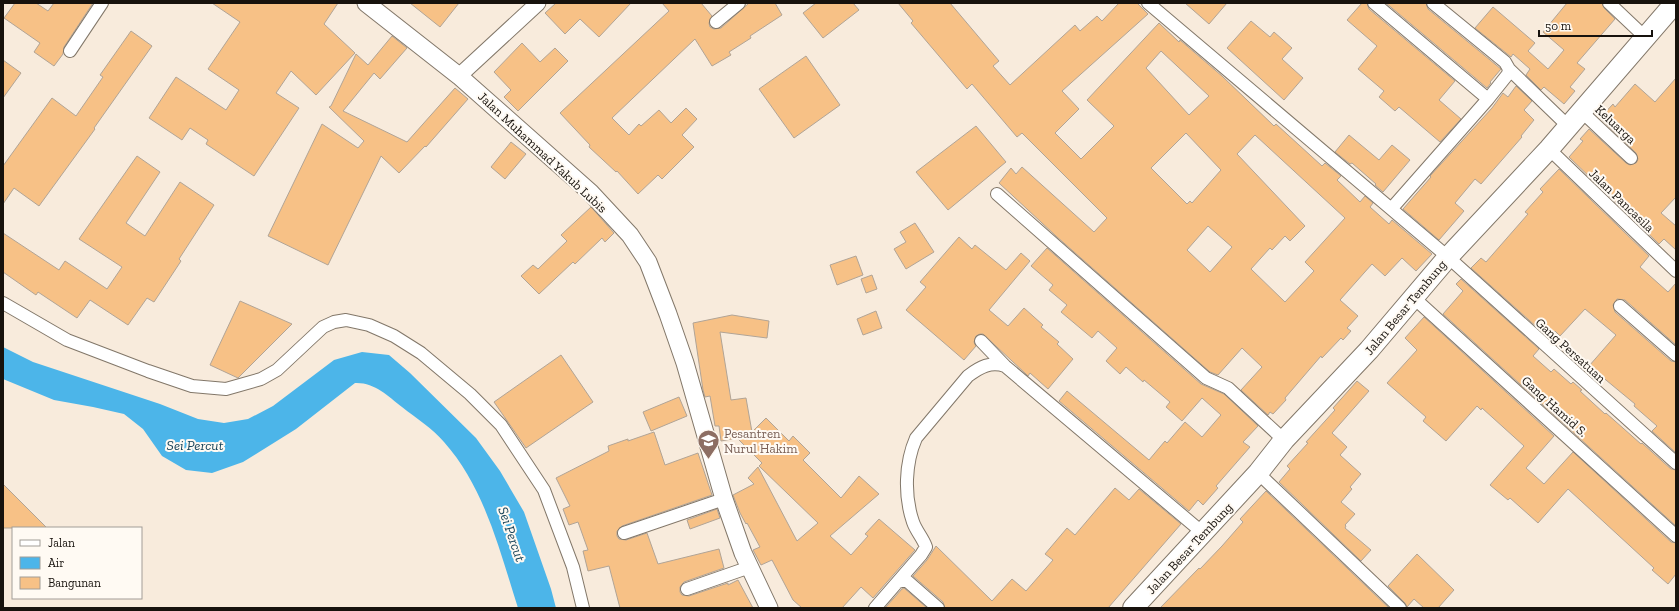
<svg xmlns="http://www.w3.org/2000/svg" width="1679" height="611" font-family="'Zilla Slab',serif">
	<rect width="100%" height="100%" fill="#f8ebdc"/>
	<path fill="#4cb5e9" d="M3 347 33 362 160 404 198 419 224 423 248 419 273 406 334 360 362 352 389 355 410 373 476 438 500 471 524 512 551 589 556 608H518C500 552 485 488 444 442 433 429 416 418 402 407 388 396 374 382 355 383L296 429 243 462 212 473 186 470 162 456 143 429 124 414 93 407 54 400 3 379Z"/>
	<path fill="#f7c186" stroke="#b1a496" fill-rule="evenodd" d="M15 3H36L48 11 54 3H93L64 47 63 54 54 66 34 52 40 43 4 18Z
		M212 3H338L324 24 355 53 316 95 291 71 276 93 299 108 254 176 206 144 208 140 190 128 182 140 149 118 176 77 226 110 239 90 208 69 240 22Z
		M410 3H459L440 27Z
		M556 3H631L599 37 580 19 565 34 545 13Z
		M662 3H701L712 16 709 23 710 27 714 29 721 28 749 3H775L782 15 750 36 751 38 729 52 731 55 712 66 695 39 612 118 629 135 639 124 641 126 659 110 671 123 686 108 697 119 682 135 694 147 662 179 658 175 638 194 617 171 616 172 589 147 590 145 560 113 669 11Z
		M816 3H853L859 10 823 38 803 13Z
		M898 3H950L999 61 993 66 1010 85 1075 25 1080 31 1097 16 1102 21 1119 3H1137L1148 14 1062 91 1079 109 1055 133 1081 159 1114 126 1087 100 1159 23 1179 42 1180 40 1222 76 1274 126 1276 124 1322 166 1325 163 1341 176 1337 180 1360 202 1365 196 1373 203 1370 207 1389 224 1392 220 1432 254 1416 271 1402 258 1385 276 1372 264 1340 300 1358 316 1347 328 1351 331 1343 340 1341 338 1322 358 1321 356 1285 398 1286 400 1273 414 1270 412 1268 415 1241 390 1262 367 1242 348 1218 375 1210 372 1056 236 999 183 1011 168 1016 174 1022 167 1094 232 1107 218 1022 133 1017 137 972 84 967 89 911 23 913 21ZM1161 51 1209 96 1189 115 1146 68ZM1186 133 1221 170 1192 203 1190 201 1187 204 1151 168ZM1255 135 1345 218 1305 262 1314 271 1285 302 1251 269 1270 248 1272 250 1285 236 1290 241 1305 226 1237 154ZM1208 226 1232 247 1210 272 1187 250Z
		M1185 3H1227L1209 24Z
		M1362 3H1367L1369 9 1455 81 1439 100 1461 119 1440 142 1399 107 1395 111 1379 97 1384 91 1358 69 1377 46 1347 20Z
		M1386 3H1426L1428 9 1501 69 1490 82 1491 83 1487 88Z
		M1567 3H1602L1604 8 1615 19 1577 63 1585 69 1570 87 1575 91 1564 104 1544 87 1541 90 1526 75 1530 69 1513 54 1511 57 1475 28 1493 7 1535 43 1528 51 1548 69 1564 50 1543 32Z
		M1251 21 1270 37 1274 32 1292 48 1282 59 1303 78 1284 100 1227 48Z
		M131 31 152 46 94 128 95 129 39 206 14 188 3 204V166L52 98 76 116 103 77 100 75Z
		M392 36 407 48 380 79 374 73 343 111 407 142 455 88 468 99 426 147 425 146 399 173 381 156 328 265 268 236 322 124 358 148 364 141 329 107 331 106 356 54 368 65Z
		M522 43 540 62 555 48 568 61 518 111 504 97 511 90 494 72Z
		M806 56 840 105 794 138 759 89Z
		M3 60 21 73 3 98Z
		M1676 78V197L1661 213 1676 226V250L1664 239 1659 244 1569 157 1583 141 1580 139 1589 129 1626 163 1630 165 1636 163 1638 159 1636 153 1600 118 1613 104 1615 107 1635 84 1655 102Z
		M1516 86 1532 101 1524 110 1534 120 1521 136 1522 137 1481 184 1475 179 1455 203 1464 211 1439 240 1403 209 1431 177 1430 176 1492 108 1503 93 1508 97Z
		M976 126 1006 162 948 210 916 172Z
		M1349 135 1379 160 1392 145 1410 160 1383 192 1375 185 1376 184 1352 163 1350 164 1335 152Z
		M511 142 526 154 505 179 491 167Z
		M137 156 160 172 126 223 145 236 180 182 214 205 179 259 181 261 154 302 147 298 128 325 90 300 77 318 38 292 36 295 3 272V233L59 270 65 261 107 289 122 267 79 239Z
		M1559 169 1649 256 1640 267 1668 292 1676 283V345L1625 300 1617 299 1613 305 1615 312 1671 361 1676 362V453L1652 431 1657 426 1634 406 1635 404 1589 366 1616 335 1585 309 1560 336 1555 331 1549 338 1471 268 1481 258 1486 262 1528 214 1525 212 1543 192 1540 189Z
		M591 207 614 233 605 242 602 238 575 264 573 262 539 294 521 276 533 265 538 269 567 241 561 235Z
		M915 223 934 252 906 269 894 249 906 242 900 232Z
		M959 237 972 249 975 245 1006 270 1021 253 1030 261 989 310 1008 326 1024 308 1043 325 1041 327 1059 342 1057 344 1073 359 1048 389 1030 373 1028 376 1026 374 983 334H980L976 336 974 342 976 346 964 360 906 310 926 287 920 282Z
		M1047 248 1201 384 1224 394 1258 426 1243 442 1250 447 1216 486 1218 488 1203 505 1198 500 1189 511 1059 401 1067 391 1149 460 1165 441 1167 443 1185 422 1202 437 1221 415 1202 398 1182 421 1166 407 1170 402 1144 380 1143 382 1126 367 1120 374 1106 361 1117 348 1098 331 1092 338 1061 312 1067 305 1049 290 1053 285 1031 266Z
		M856 256 863 275 837 285 830 265Z
		M872 275 877 289 866 293 861 279Z
		M1461 279 1539 349 1533 356 1551 372 1554 369 1571 384 1573 382 1582 390 1580 391 1605 414 1606 413 1641 444 1642 443 1671 469 1676 470V526L1443 314 1463 291 1456 284Z
		M240 301 292 324 238 378 210 365Z
		M876 311 882 328 863 335 857 319Z
		M732 315 769 321 767 338 720 332 731 400 746 398 752 432 766 418 789 441 793 436 810 453 803 460 841 498 859 476 879 494 830 536 851 555 868 536 865 534 879 519 915 550 873 598 861 587 842 608H802L793 600 772 560 761 565 753 550 760 547 747 523 746 524 740 513 733 495 754 484 748 478 758 467 797 541 818 523 759 466 762 463 737 438 721 441 719 426H715L710 396 705 397 703 390 693 323Z
		M1424 317 1554 436 1526 468 1544 484 1573 452 1671 542 1676 543V574L1668 584 1652 570 1654 568 1568 489 1538 523 1510 498 1508 500 1490 485 1524 446 1482 408 1481 410 1477 406 1446 441 1423 421 1426 417 1387 383 1417 350 1405 338Z
		M561 355 593 402 526 448 494 402Z
		M1357 381 1369 391 1332 433 1347 447 1340 455 1361 474 1350 487 1352 489 1341 502 1355 514 1345 525 1346 526 1345 528 1371 550 1361 561 1279 482 1290 469 1287 466 1308 443 1306 442 1335 410 1333 408Z
		M679 397 687 416 651 431 643 412Z
		M654 432 665 465 698 453 712 495 622 526 617 531V536L619 539 626 540 647 533 658 564 719 549 724 568 684 582 680 587V592L682 595 689 596 728 583V585L738 580 753 608H620L609 566 588 571 583 551 588 550 578 522 569 525 563 509 570 506 556 478 609 451 608 446 628 439V441Z
		M3 484 47 528H3Z
		M1115 488 1129 500 1139 489 1181 524 1108 608H945L943 602 913 576 927 560 936 546 992 601 1012 579 1026 591 1053 560 1045 554 1067 528 1075 535Z
		M1266 491 1389 608H1160L1199 568 1200 569 1222 546 1243 522 1240 519Z
		M717 509 720 518 690 529 687 520Z
		M1417 554 1454 590 1438 608H1424L1414 599 1407 607 1405 603 1388 586Z
		M904 588 927 608H885L902 589Z"/>
	<g fill="none" stroke-linecap="round" stroke-linejoin="round">
		<defs>
			<path id="minor" d="M1148 3 1448 257 1676 463
				M1374 3 1488 99
				M1609 3 1645 37
				M716 22 739 3
				M70 51 102 3
				M1509 69 1568 126
				M1581 111 1631 158
				M1549 149 1676 271
				M997 194 1206 378 1228 388 1284 440
				M1392 208 1488 99 1508 74 1509 69 1505 62 1433 3
				M1414 298 1676 536
				M3 303 67 340 148 371 192 386 226 389 261 379 277 370 323 327 334 322 346 320 369 325 394 336 421 353 470 394 501 425 544 490 573 567 583 608
				M1620 306 1676 355
				M981 341 1005 366 1203 533
				M1258 473 1400 608
				M624 533 724 499
				M898 582 906 580 938 608
				M687 589 750 567
				M875 608 921 555 926 547C923 538 916 531 913 522 904 496 905 463 916 438L968 376C980 367 991 361 1005 366"/>
			<path id="tertiary" d="M459 76 538 3"/>
			<path id="secondary" d="M366 3 459 76 590 192 630 235 648 262 668 314 685 363 724 499 743 553 769 608"/>
			<path id="trunk" d="M1133 608 1258 473 1284 440 1369 350 1448 257 1549 149 1675 3"/>
		</defs>
		<use href="#minor" stroke="#827769" stroke-width="14"/>
		<use href="#tertiary" stroke="#827769" stroke-width="17"/>
		<use href="#secondary" stroke="#827769" stroke-width="19"/>
		<use href="#trunk" stroke="#827769" stroke-width="22"/>
		<use href="#minor" stroke="#fff" stroke-width="12"/>
		<use href="#tertiary" stroke="#fff" stroke-width="15"/>
		<use href="#secondary" stroke="#fff" stroke-width="17"/>
		<use href="#trunk" stroke="#fff" stroke-width="20"/>
	</g>
	<defs>
		<symbol id="school-pin" viewBox="-11 -11 22 30"><path d="M0 17L-7.5 6A9.5 9.5 0 1 1 7.5 6Z" fill="#8d6e63" stroke="#fffaf3"/><path d="M0-5L7-2L0 1L-7-2ZM-4 1L0 2.5L4 1V4Q0 6-4 4Z" fill="#fff"/></symbol>
	</defs>
	<g fill-rule="evenodd">
		<use href="#school-pin" x="696" y="428" width="25" height="34"/>
	</g>
	<g text-anchor="middle" stroke-width="4" stroke-linejoin="round" paint-order="stroke">
		<g font-size="13" fill="#17120d" stroke="#fffaf3">
			<text transform="translate(1616 124) rotate(43)" y="5">Keluarga</text>
			<text transform="translate(543 152) rotate(43)" y="5">Jalan Muhammad Yakub Lubis</text>
			<text transform="translate(1622 200) rotate(44)" y="5">Jalan Pancasila</text>
			<text transform="translate(1405 307) rotate(-50)" y="5">Jalan Besar Tembung</text>
			<text transform="translate(1571 350) rotate(42)" y="5">Gang Persatuan</text>
			<text transform="translate(1555 406) rotate(42)" y="5">Gang Hamid S.</text>
			<text transform="translate(1189 548) rotate(-47)" y="5">Jalan Besar Tembung</text>
		</g>
		<g font-size="13" fill="#785e54" stroke="#fffaf3" text-anchor="start">
			<text x="724" y="438">Pesantren<tspan x="724" dy="15">Nurul Hakim</tspan></text>
		</g>
		<g font-size="14" font-style="italic" fill="#164258" stroke="#fffaf3">
			<text x="195" y="450">Sei Percut</text>
			<text transform="translate(512 534) rotate(71)" y="5">Sei Percut</text>
		</g>
	</g>
	<rect width="1679" height="611" fill="none" stroke="#17120d" stroke-width="8"/>
	<rect x="12" y="527" width="130" height="72" fill="#fffaf3" stroke="#a29d97"/>
	<rect x="20" y="540" width="20" height="6" fill="#ffffff" stroke="#a29d97"/>
	<text x="48" y="547" font-size="12" fill="#17120d">Jalan</text>
	<rect x="20" y="557" width="20" height="12" fill="#4cb5e9" stroke="#a29d97"/>
	<text x="48" y="567" font-size="12" fill="#17120d">Air</text>
	<rect x="20" y="577" width="20" height="12" fill="#f7c186" stroke="#a29d97"/>
	<text x="48" y="587" font-size="12" fill="#17120d">Bangunan</text>
	<path d="M1539 30v6h113v-6" fill="none" stroke="#17120d" stroke-width="2"/>
	<text x="1545" y="30" font-size="12" fill="#17120d" stroke="#fffaf3" stroke-width="3" paint-order="stroke">50 m</text>
</svg>
